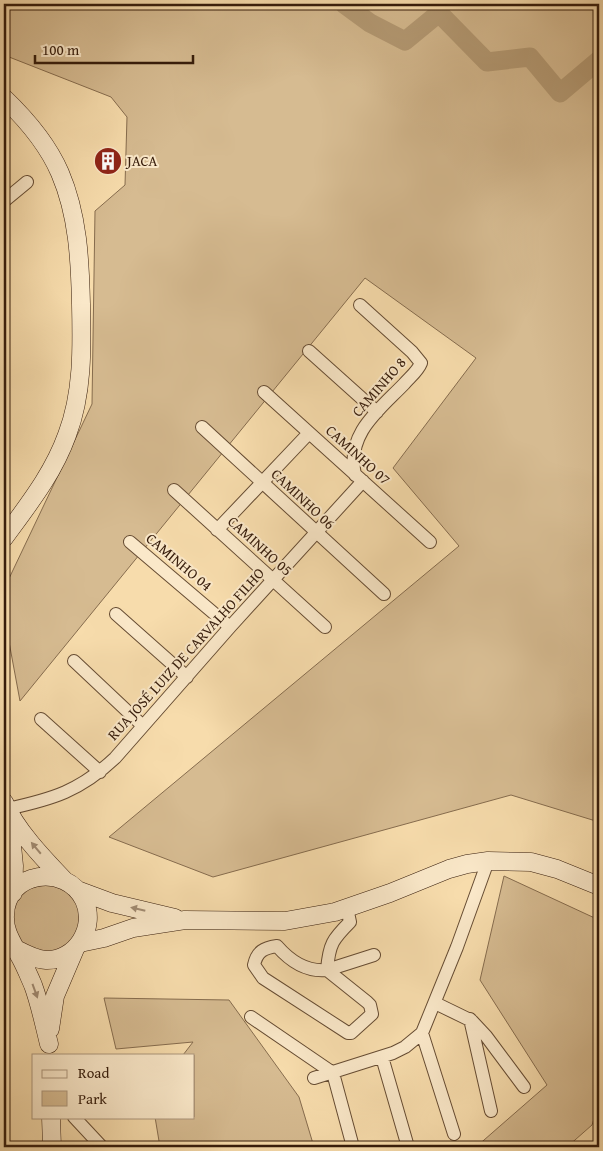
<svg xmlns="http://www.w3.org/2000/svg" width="603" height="1151" font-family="'Gentium Book Plus',serif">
	<rect width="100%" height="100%" fill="#f7dcac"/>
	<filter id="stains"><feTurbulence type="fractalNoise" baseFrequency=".004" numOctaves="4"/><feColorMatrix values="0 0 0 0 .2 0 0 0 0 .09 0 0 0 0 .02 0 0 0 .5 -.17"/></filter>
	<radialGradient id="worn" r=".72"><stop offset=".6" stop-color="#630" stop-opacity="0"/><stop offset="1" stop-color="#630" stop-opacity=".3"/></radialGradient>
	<path fill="#d6bb91" stroke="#866c4e" d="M4 4H599V822L511 795 213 877 109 837 459 546 393 468 476 358 365 278 20 701 4 615V589L92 404 95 211 125 185 127 117 111 97 4 55Z
		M504 876 599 920V1104L592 1125 567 1147H476L547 1085 480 980Z
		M51 885C84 896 81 909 77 939L56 955 30 952 12 933C13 924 11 912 14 904 19 889 37 885 51 885Z
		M104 998 229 1000 299 1097 314 1147H160L155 1117H194V1055H183L193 1042 116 1049Z"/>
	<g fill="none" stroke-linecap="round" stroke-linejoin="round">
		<path stroke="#b59b75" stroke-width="19" d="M344 4 370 23 405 41 439 13 487 62 530 57 560 93 599 60"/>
		<defs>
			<path id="minor" d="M4 201 27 182
				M309 351 377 412
				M264 392 430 542
				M202 427 384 594
				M355 475C346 434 378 411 404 384 410 377 418 371 421 363L412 352 360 305
				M174 490 325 627
				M217 530 309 433
				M130 542 230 627
				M116 614 187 677
				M74 661 143 726
				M41 719 100 772
				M7 809C53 799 80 791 115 758L230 627 363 481
				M347 908 350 922C333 939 329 944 327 970L367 1002 370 1005 372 1014 351 1033H348L263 978 254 965C257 951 264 948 277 946 290 961 307 972 327 970L374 955
				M435 1003 472 1021 486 1036 524 1087
				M251 1017 333 1073 353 1147
				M470 1019 491 1111
				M422 1033 454 1134
				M382 1057 408 1147
				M314 1078 393 1053 405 1047 422 1033 457 947 488 861
				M74 1117 102 1147"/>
			<path id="secondary" d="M4 98C26 119 48 145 60 173 78 215 80 260 81 304 82 348 83 393 67 435 53 474 28 505 4 538
				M4 802C16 830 43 858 64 880
				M9 815 14 866 13 893
				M77 890 112 903 175 918
				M4 943C18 949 31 959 46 960 76 961 97 927 84 900 66 863 6 871 5 915 4 932 13 943 20 957 25 966 29 976 33 985 40 1004 44 1024 49 1044
				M80 943 104 938 133 928 185 920 285 921 335 912 390 893 449 869 467 864 488 861 531 862 557 869 599 886
				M50 1029 55 996 75 949
				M51 1117 52 1147"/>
		</defs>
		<use href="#minor" stroke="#664c33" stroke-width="14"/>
		<use href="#secondary" stroke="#361c0b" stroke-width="19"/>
		<use href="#minor" stroke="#fae8c9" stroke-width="12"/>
		<use href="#secondary" stroke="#fae8c9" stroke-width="18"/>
	</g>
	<defs><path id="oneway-solid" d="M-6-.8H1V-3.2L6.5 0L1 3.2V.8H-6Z" transform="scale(1.25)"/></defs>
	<g fill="#a28c74">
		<use href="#oneway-solid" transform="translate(36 848) rotate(-130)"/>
		<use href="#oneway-solid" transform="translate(138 909) rotate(-167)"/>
		<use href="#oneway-solid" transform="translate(35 991) rotate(70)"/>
	</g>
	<defs>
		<symbol id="building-disc" viewBox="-11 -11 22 22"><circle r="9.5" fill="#8f2418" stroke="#fae8c9"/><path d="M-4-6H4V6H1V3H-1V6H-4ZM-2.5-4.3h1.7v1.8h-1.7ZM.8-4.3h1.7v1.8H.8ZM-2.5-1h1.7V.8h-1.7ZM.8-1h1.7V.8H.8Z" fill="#fff"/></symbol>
	</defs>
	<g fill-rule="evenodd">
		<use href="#building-disc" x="92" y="145" width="32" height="32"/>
	</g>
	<g text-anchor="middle" stroke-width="4" stroke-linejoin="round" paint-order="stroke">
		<g font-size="15" fill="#361c0b" stroke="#fae8c9" text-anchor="start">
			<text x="127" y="166">JACA</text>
		</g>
		<g font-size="15" fill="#361c0b" stroke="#fae8c9">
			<text transform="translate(379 387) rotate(-49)" y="5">CAMINHO 8</text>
			<text transform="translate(358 455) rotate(42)" y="5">CAMINHO 07</text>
			<text transform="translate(303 499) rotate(43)" y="5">CAMINHO 06</text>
			<text transform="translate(260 546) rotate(42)" y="5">CAMINHO 05</text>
			<text transform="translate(179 562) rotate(40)" y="5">CAMINHO 04</text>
			<text transform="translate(186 654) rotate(-48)" y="5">RUA JOSÉ LUIZ DE CARVALHO FILHO</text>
		</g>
	</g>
	<rect width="603" height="1151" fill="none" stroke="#f7dcac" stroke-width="20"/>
	<rect x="5" y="5" width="593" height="1141" fill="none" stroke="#361c0b" stroke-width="2.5"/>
	<rect x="10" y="10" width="583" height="1131" fill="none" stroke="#361c0b"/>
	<rect x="32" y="1054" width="162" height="65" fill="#fae8c9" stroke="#ac967d"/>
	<rect x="42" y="1070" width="25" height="8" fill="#fae8c9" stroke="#ac967d"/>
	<text x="78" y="1078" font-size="15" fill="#361c0b">Road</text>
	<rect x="42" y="1091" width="25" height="15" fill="#d6bb91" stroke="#ac967d"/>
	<text x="78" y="1104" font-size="15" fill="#361c0b">Park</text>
	<path d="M35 55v8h158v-8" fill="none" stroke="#361c0b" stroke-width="2.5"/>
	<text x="42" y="55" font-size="15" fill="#361c0b" stroke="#fae8c9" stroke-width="4" paint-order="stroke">100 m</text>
	<rect width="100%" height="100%" filter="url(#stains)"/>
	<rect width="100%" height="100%" fill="url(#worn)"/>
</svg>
